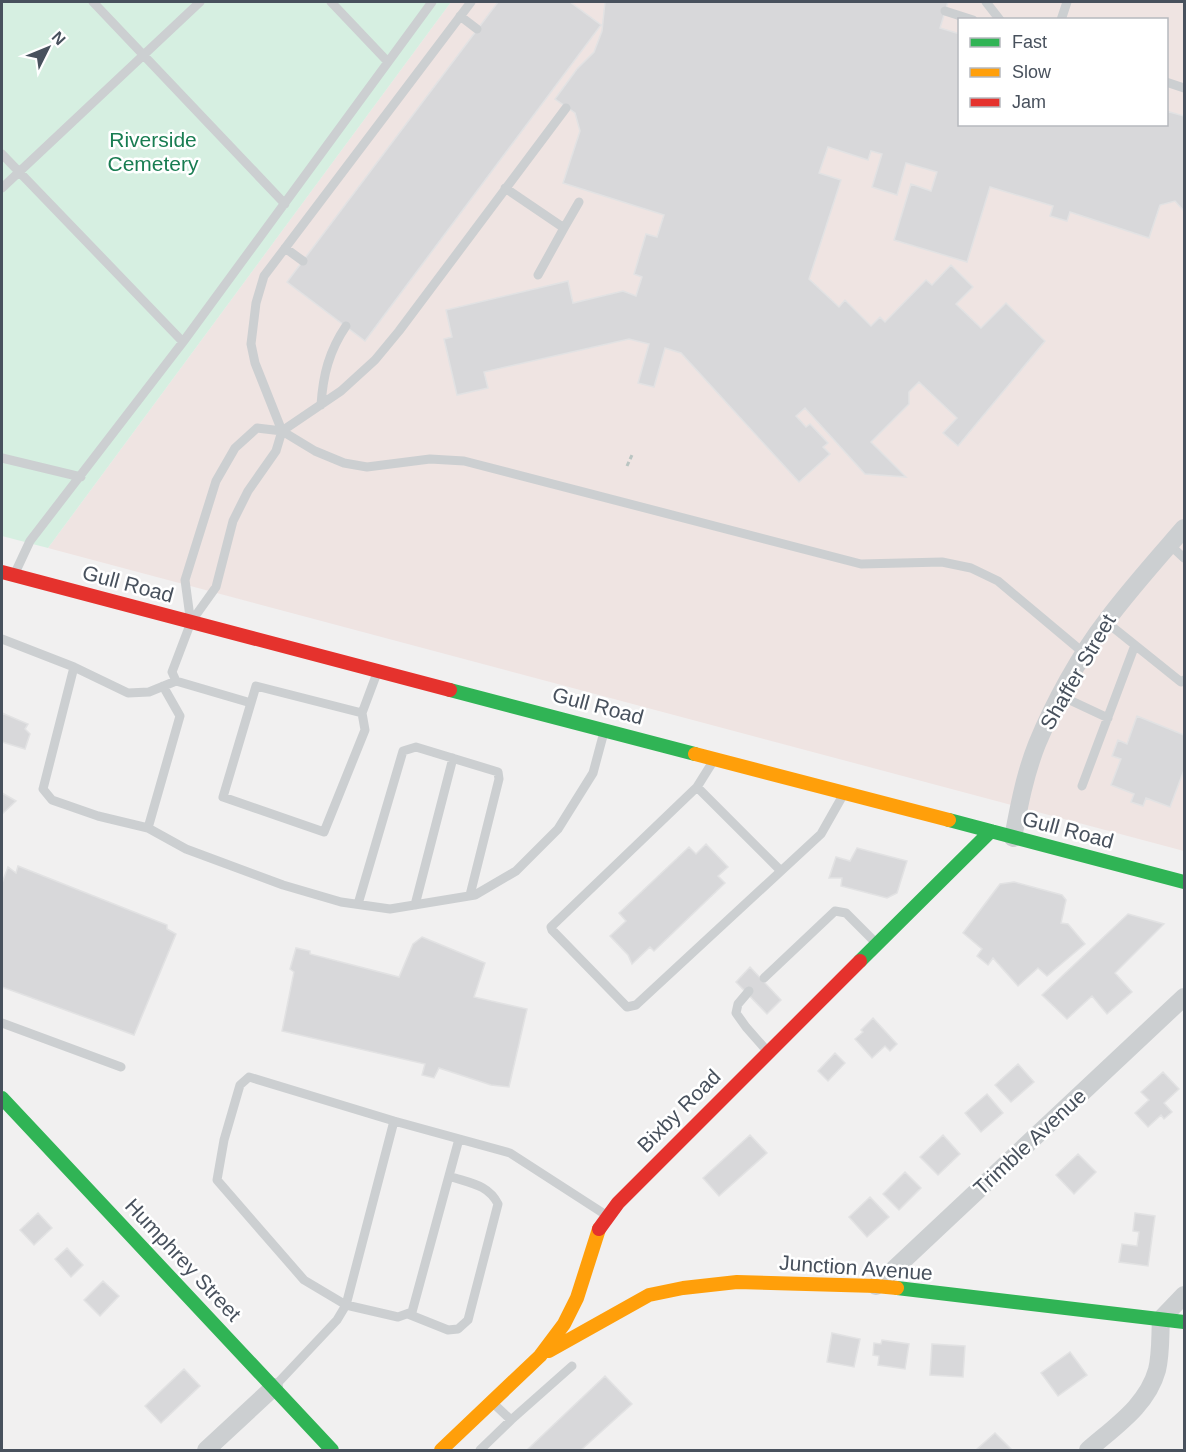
<svg xmlns="http://www.w3.org/2000/svg" width="1186" height="1452" font-family="Arial,sans-serif">
	<rect width="100%" height="100%" fill="#f1f0f0"/>
	<path fill="#efe4e2" fill-rule="evenodd" d="M451 2H1184V851L48 548ZM960 20H1166V124H960Z"/>
	<path fill="#d6efe1" d="M2 2H451L48 548 2 536Z"/>
	<path fill="#d8d8da" stroke="#e2e2e3" stroke-width="1.5" d="M498 2H570L601 25 365 341 287 282Z
		M605 2H948L940 28 960 34V124H1166V111L1184 116V211L1175 201 1160 205 1149 238 1070 212 1067 221 1050 216 1053 206 990 187 967 262 894 240 911 184 931 191 937 172 906 163 897 195 872 187 882 154 871 151 868 160 828 147 819 173 841 180 809 279 839 307 845 300 871 326 880 317 885 322 926 280 932 285 951 265 973 287 956 304 981 328 1006 303 1045 341 958 446 943 433 957 418 919 382 909 392V404L871 442 906 477 865 474 805 408 796 416 806 427 810 424 828 443 823 447 830 454 799 482 681 353 665 348 654 387 638 383 649 344 629 339 484 372 488 388 457 395 444 339 452 337 446 310 568 281 573 303 623 291 636 296 642 277 634 274 646 234 657 237 664 215 563 183 580 131 575 113 555 99 577 69 594 52 602 31Z
		M2 713 28 724 25 729 30 734 25 749 2 742Z
		M1137 716 1184 735V770L1170 807 1146 798 1143 806 1131 802 1134 794 1111 785 1121 759 1112 756 1118 740 1127 744Z
		M2 793 16 801 2 814Z
		M706 844 728 867 718 876 725 883 654 951 650 947 632 964 628 955 610 936 626 921 619 913 689 847 696 854Z
		M857 848 907 861 897 893 887 898 841 886 842 878H829L836 857 850 861Z
		M18 866 167 925V929L176 934 134 1035 2 987V883L8 867 16 873Z
		M1014 882 1062 895 1066 900 1061 923 1068 924 1085 944 1047 976 1038 968 1018 986 993 958 988 965 977 956 982 949 963 933 1000 884Z
		M1128 914 1164 924 1115 973 1132 992 1107 1014 1092 996 1067 1019 1042 995Z
		M422 937 485 963 474 997 527 1009 509 1087 491 1085 439 1068 434 1078 422 1075 425 1064 282 1031 294 972 290 969 296 948 310 951V954L399 977 413 944Z
		M750 967 781 1000 767 1014 736 982Z
		M873 1018 897 1044 890 1051 885 1046 872 1058 855 1039 863 1032 861 1030Z
		M835 1053 845 1063 828 1081 818 1071Z
		M1018 1064 1034 1082 1011 1102 995 1085Z
		M1163 1072 1179 1089 1164 1103 1172 1112 1164 1119 1161 1115 1148 1127 1135 1113 1149 1100 1141 1092Z
		M987 1094 1003 1113 981 1132 965 1113Z
		M750 1135 767 1153 719 1196 703 1178Z
		M943 1135 960 1154 938 1175 920 1157Z
		M1078 1154 1096 1172 1074 1194 1056 1175Z
		M905 1172 921 1188 899 1210 883 1194Z
		M870 1197 889 1217 867 1237 849 1217Z
		M38 1213 52 1228 34 1245 20 1230Z
		M1135 1213 1155 1216 1148 1266 1119 1262 1122 1244 1137 1246 1139 1232 1133 1231Z
		M67 1248 83 1265 71 1277 55 1259Z
		M103 1281 119 1296 100 1316 84 1300Z
		M832 1333 860 1339 854 1367 827 1362Z
		M882 1340 909 1344 905 1369 878 1365 879 1356 873 1355 874 1343 881 1344Z
		M932 1344 965 1346 963 1377 930 1375Z
		M1070 1352 1087 1375 1058 1396 1041 1373Z
		M184 1369 200 1386 161 1423 145 1406Z
		M605 1376 632 1404 581 1450H527Z
		M995 1433 1012 1450H976Z"/>
	<g fill="none" stroke-linecap="round" stroke-linejoin="round">
		<path stroke="#bac5c2" stroke-width="3" stroke-dasharray="4.5 3" stroke-linecap="butt" d="M627 466 632 455"/>
		<path stroke="#cccfd1" stroke-width="9" d="M93 2 285 204
			M331 2 388 62
			M986 2 1000 20
			M945 11 973 20
			M460 16 477 29
			M1061 20 1067 2
			M1166 82 1184 88
			M2 154 183 342
			M2 188 200 2
			M505 188 564 228 538 275
			M564 228 579 202
			M285 248 303 261
			M321 405C323 375 329 351 346 326
			M282 431 341 391 375 360 399 331 566 108
			M2 458 81 477
			M1170 545 1184 558
			M15 573 30 541 183 342 432 2
			M190 617 185 580 216 481 235 448 257 428 282 431 315 451 344 463 367 467 430 459 464 461 861 564 942 562 971 568 998 581 1085 654
			M1105 621 1181 682 1184 680
			M2 639 74 667 128 693 149 692 176 681
			M74 667 43 789 52 800 98 816 148 828 186 849 283 885 341 902 390 909 475 895 516 871 558 829 593 773 604 732
			M1061 696 1108 718
			M251 703 176 681 172 672 191 622 216 587 233 521 248 491 276 451 282 431 255 363 251 344 256 303 264 276 471 2
			M362 713 365 730 324 832 223 797 256 686 362 713 377 673
			M712 763 697 787 551 927 552 930 627 1007 636 1005 821 834 842 797
			M1082 786 1135 645
			M697 787 781 871
			M148 828 180 716 163 686
			M358 904 403 751 416 747 498 772 499 779 470 895
			M415 905 453 758
			M764 978 835 911 846 913 876 943
			M749 991 738 1004 736 1013 746 1027 768 1052
			M2 1023 121 1067
			M394 1121 249 1077 240 1085 224 1140 217 1180 304 1280 346 1305 398 1317 412 1312 459 1139
			M408 1314 448 1330 458 1329 468 1320 498 1204C488 1184 469 1183 449 1176
			M274 1387 337 1320 346 1305 394 1121 510 1153 606 1215
			M494 1404 511 1420 572 1366
			M480 1450 511 1420"/>
		<path stroke="#cccfd1" stroke-width="18" d="M1013 838C1019 806 1025 774 1037 744 1054 703 1080 655 1107 620 1131 588 1158 558 1184 528
			M876 1286 1184 997
			M206 1450 274 1387
			M1088 1450C1114 1427 1147 1406 1157 1370 1161 1354 1160 1336 1161 1319L1184 1295"/>
		<path stroke="#30b455" stroke-width="14" d="M450 690 695 754
			M949 820 1184 882
			M860 961 991 831
			M2 1098 332 1450
			M897 1288 1184 1322"/>
		<path stroke="#ff9f0a" stroke-width="14" d="M695 754 949 820
			M549 1351 649 1295 683 1288 737 1282 876 1286 897 1288
			M441 1450 540 1356 564 1324 577 1298 599 1229"/>
		<path stroke="#e5322d" stroke-width="14" d="M2 572 450 690
			M599 1229 618 1203 860 961"/>
	</g>
	<g text-anchor="middle" stroke-width="5" stroke-linejoin="round" paint-order="stroke">
		<g font-size="21" fill="#197d52" stroke="#fff">
			<text x="153" y="147">Riverside<tspan x="153" dy="24">Cemetery</tspan></text>
		</g>
		<g font-size="21" fill="#48515d" stroke="#fff">
			<text transform="translate(128 584) rotate(15)" y="7">Gull Road</text>
			<text transform="translate(1078 672) rotate(-60)" y="7">Shaffer Street</text>
			<text transform="translate(598 706) rotate(15)" y="7">Gull Road</text>
			<text transform="translate(1068 830) rotate(15)" y="7">Gull Road</text>
			<text transform="translate(679 1111) rotate(-45)" y="7">Bixby Road</text>
			<text transform="translate(1030 1142) rotate(-43)" y="7">Trimble Avenue</text>
			<text transform="translate(183 1260) rotate(47)" y="7">Humphrey Street</text>
			<text transform="translate(856 1268) rotate(4)" y="7">Junction Avenue</text>
		</g>
	</g>
	<rect width="1186" height="1452" fill="none" stroke="#48515d" stroke-width="6"/>
	<rect x="958" y="18" width="210" height="108" fill="#ffffff" stroke="#b6b9be" stroke-width="1.5"/>
	<rect x="970" y="38" width="30" height="9" fill="#30b455" stroke="#b6b9be" stroke-width="1.5"/>
	<text x="1012" y="48" font-size="18" fill="#48515d">Fast</text>
	<rect x="970" y="68" width="30" height="9" fill="#ff9f0a" stroke="#b6b9be" stroke-width="1.5"/>
	<text x="1012" y="78" font-size="18" fill="#48515d">Slow</text>
	<rect x="970" y="98" width="30" height="9" fill="#e5322d" stroke="#b6b9be" stroke-width="1.5"/>
	<text x="1012" y="108" font-size="18" fill="#48515d">Jam</text>
	<g transform="translate(48 48) rotate(47)" stroke="#ffffff" stroke-width="4.5" paint-order="stroke">
	<path d="M0-4.5L10 22L0 15L-10 22Z" fill="#48515d"/>
	<text y="-9" font-size="16" font-weight="bold" text-anchor="middle" fill="#48515d">N</text>
	</g>
</svg>
